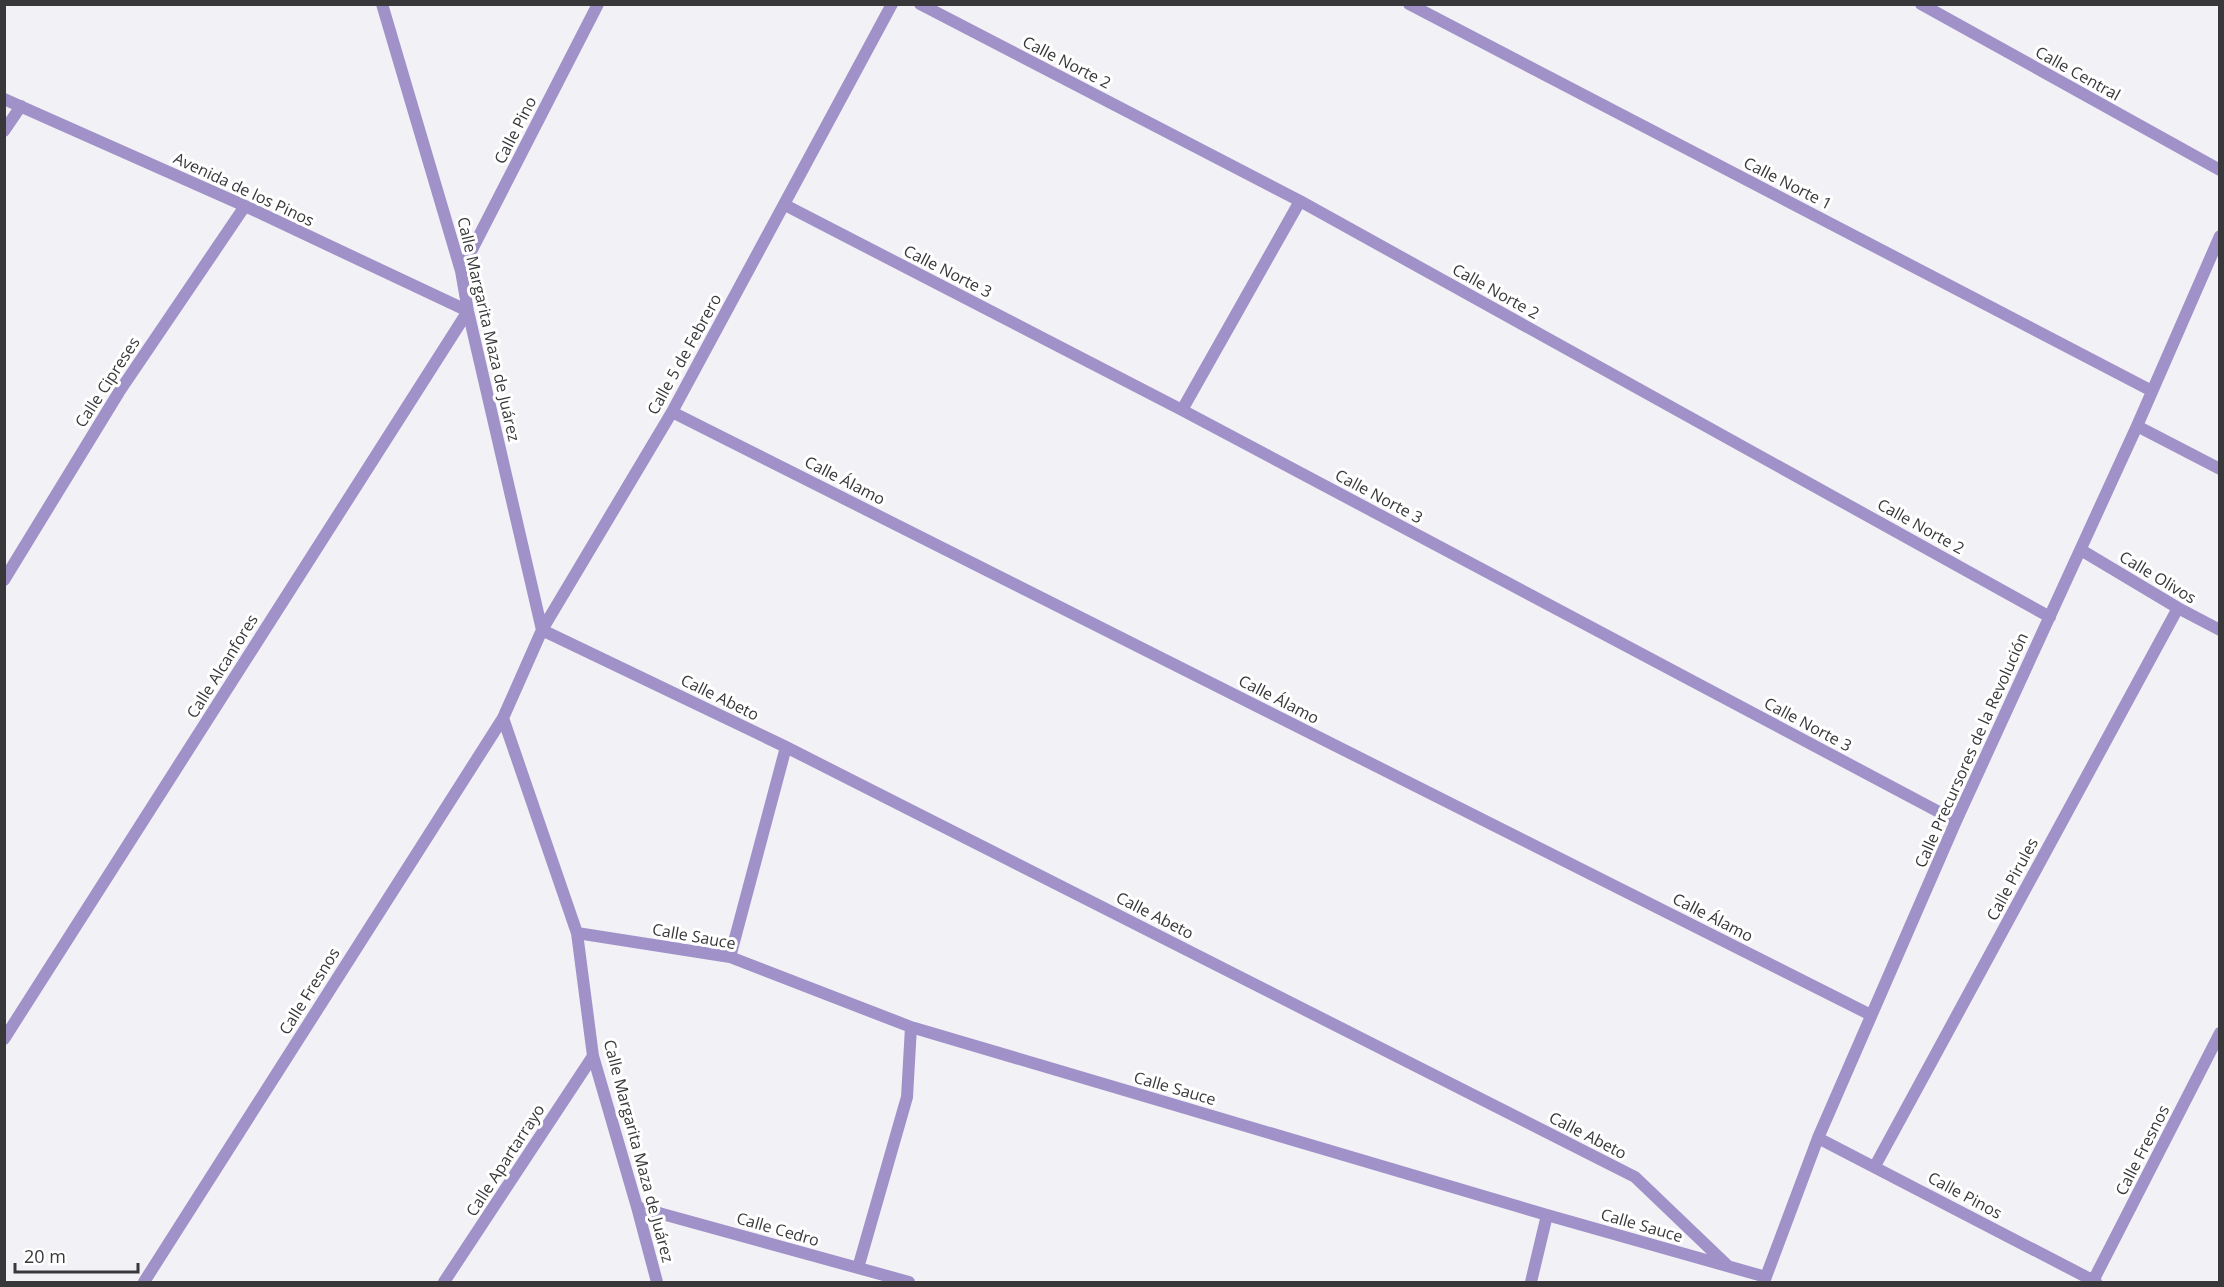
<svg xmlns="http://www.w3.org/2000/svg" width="2224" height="1287" font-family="'Open Sans',sans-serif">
	<rect width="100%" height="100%" fill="#f2f1f6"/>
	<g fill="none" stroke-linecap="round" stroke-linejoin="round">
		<path stroke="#a091c9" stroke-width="12" d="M382 4 461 271 468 311 542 630 786 747 1635 1177 1728 1266
			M920 4 1300 201 2050 617
			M1409 4 2152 391
			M1921 4 2220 170
			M4 99 245 206 468 311 4 1039
			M4 131 21 106
			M785 205 1182 410 1956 821
			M461 271 598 4
			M1182 410 1300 201
			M672 412 1871 1015
			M2137 426 2220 469
			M2081 550 2178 608 2220 630
			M4 580 119 392 245 206
			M503 718 577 933 593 1056 637 1207 657 1282
			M577 933 730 957 911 1027 1547 1215 1766 1277
			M730 957 786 747
			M1818 1138 2096 1282
			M1875 1166 2178 608
			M637 1207 909 1282
			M858 1268 907 1097 911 1027
			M2093 1281 2220 1033
			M144 1282 503 718 542 630 672 412 892 4
			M444 1282 593 1056
			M1531 1282 1547 1215
			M1764 1282 1818 1138 1956 821 2137 426 2220 236"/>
	</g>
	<g text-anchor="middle" stroke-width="6" stroke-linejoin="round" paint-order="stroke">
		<g font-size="16" fill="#38383a" stroke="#fff">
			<text transform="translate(1067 62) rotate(27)" y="6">Calle Norte 2</text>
			<text transform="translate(2078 73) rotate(29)" y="6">Calle Central</text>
			<text transform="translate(515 130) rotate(-63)" y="6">Calle Pino</text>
			<text transform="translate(1788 183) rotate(27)" y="6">Calle Norte 1</text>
			<text transform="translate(244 189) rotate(25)" y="6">Avenida de los Pinos</text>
			<text transform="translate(948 271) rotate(27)" y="6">Calle Norte 3</text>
			<text transform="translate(1496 291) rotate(29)" y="6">Calle Norte 2</text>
			<text transform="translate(489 329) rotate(77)" y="6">Calle Margarita Maza de Juárez</text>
			<text transform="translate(684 354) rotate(-61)" y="6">Calle 5 de Febrero</text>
			<text transform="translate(107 382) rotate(-57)" y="6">Calle Cipreses</text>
			<text transform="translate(845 480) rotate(27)" y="6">Calle Álamo</text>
			<text transform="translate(1379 496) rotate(28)" y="6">Calle Norte 3</text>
			<text transform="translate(1921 526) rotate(29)" y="6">Calle Norte 2</text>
			<text transform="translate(2158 577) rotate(31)" y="6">Calle Olivos</text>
			<text transform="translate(222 666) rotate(-58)" y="6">Calle Alcanfores</text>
			<text transform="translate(720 697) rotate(26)" y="6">Calle Abeto</text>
			<text transform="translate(1279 699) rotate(27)" y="6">Calle Álamo</text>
			<text transform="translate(1808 724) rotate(28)" y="6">Calle Norte 3</text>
			<text transform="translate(1971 750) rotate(-66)" y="6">Calle Precursores de la Revolución</text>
			<text transform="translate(2012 879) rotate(-62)" y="6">Calle Pirules</text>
			<text transform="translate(1155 915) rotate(27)" y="6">Calle Abeto</text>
			<text transform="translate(1713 917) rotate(27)" y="6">Calle Álamo</text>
			<text transform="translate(694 936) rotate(10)" y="6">Calle Sauce</text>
			<text transform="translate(309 991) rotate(-58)" y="6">Calle Fresnos</text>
			<text transform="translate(1175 1088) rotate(16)" y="6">Calle Sauce</text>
			<text transform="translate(1588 1135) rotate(27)" y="6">Calle Abeto</text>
			<text transform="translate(2142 1150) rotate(-63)" y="6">Calle Fresnos</text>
			<text transform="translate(639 1151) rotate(75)" y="6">Calle Margarita Maza de Juárez</text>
			<text transform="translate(505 1160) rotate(-57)" y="6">Calle Apartarrayo</text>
			<text transform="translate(1965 1195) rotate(28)" y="6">Calle Pinos</text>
			<text transform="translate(1642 1225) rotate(16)" y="6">Calle Sauce</text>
			<text transform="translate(778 1229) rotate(16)" y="6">Calle Cedro</text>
		</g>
	</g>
	<rect width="2224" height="1287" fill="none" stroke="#38383a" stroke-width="12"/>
	<path d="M15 1263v9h123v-9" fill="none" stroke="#38383a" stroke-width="3"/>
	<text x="24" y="1263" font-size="18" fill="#38383a" stroke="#ffffff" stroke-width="4.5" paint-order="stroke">20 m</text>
</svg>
